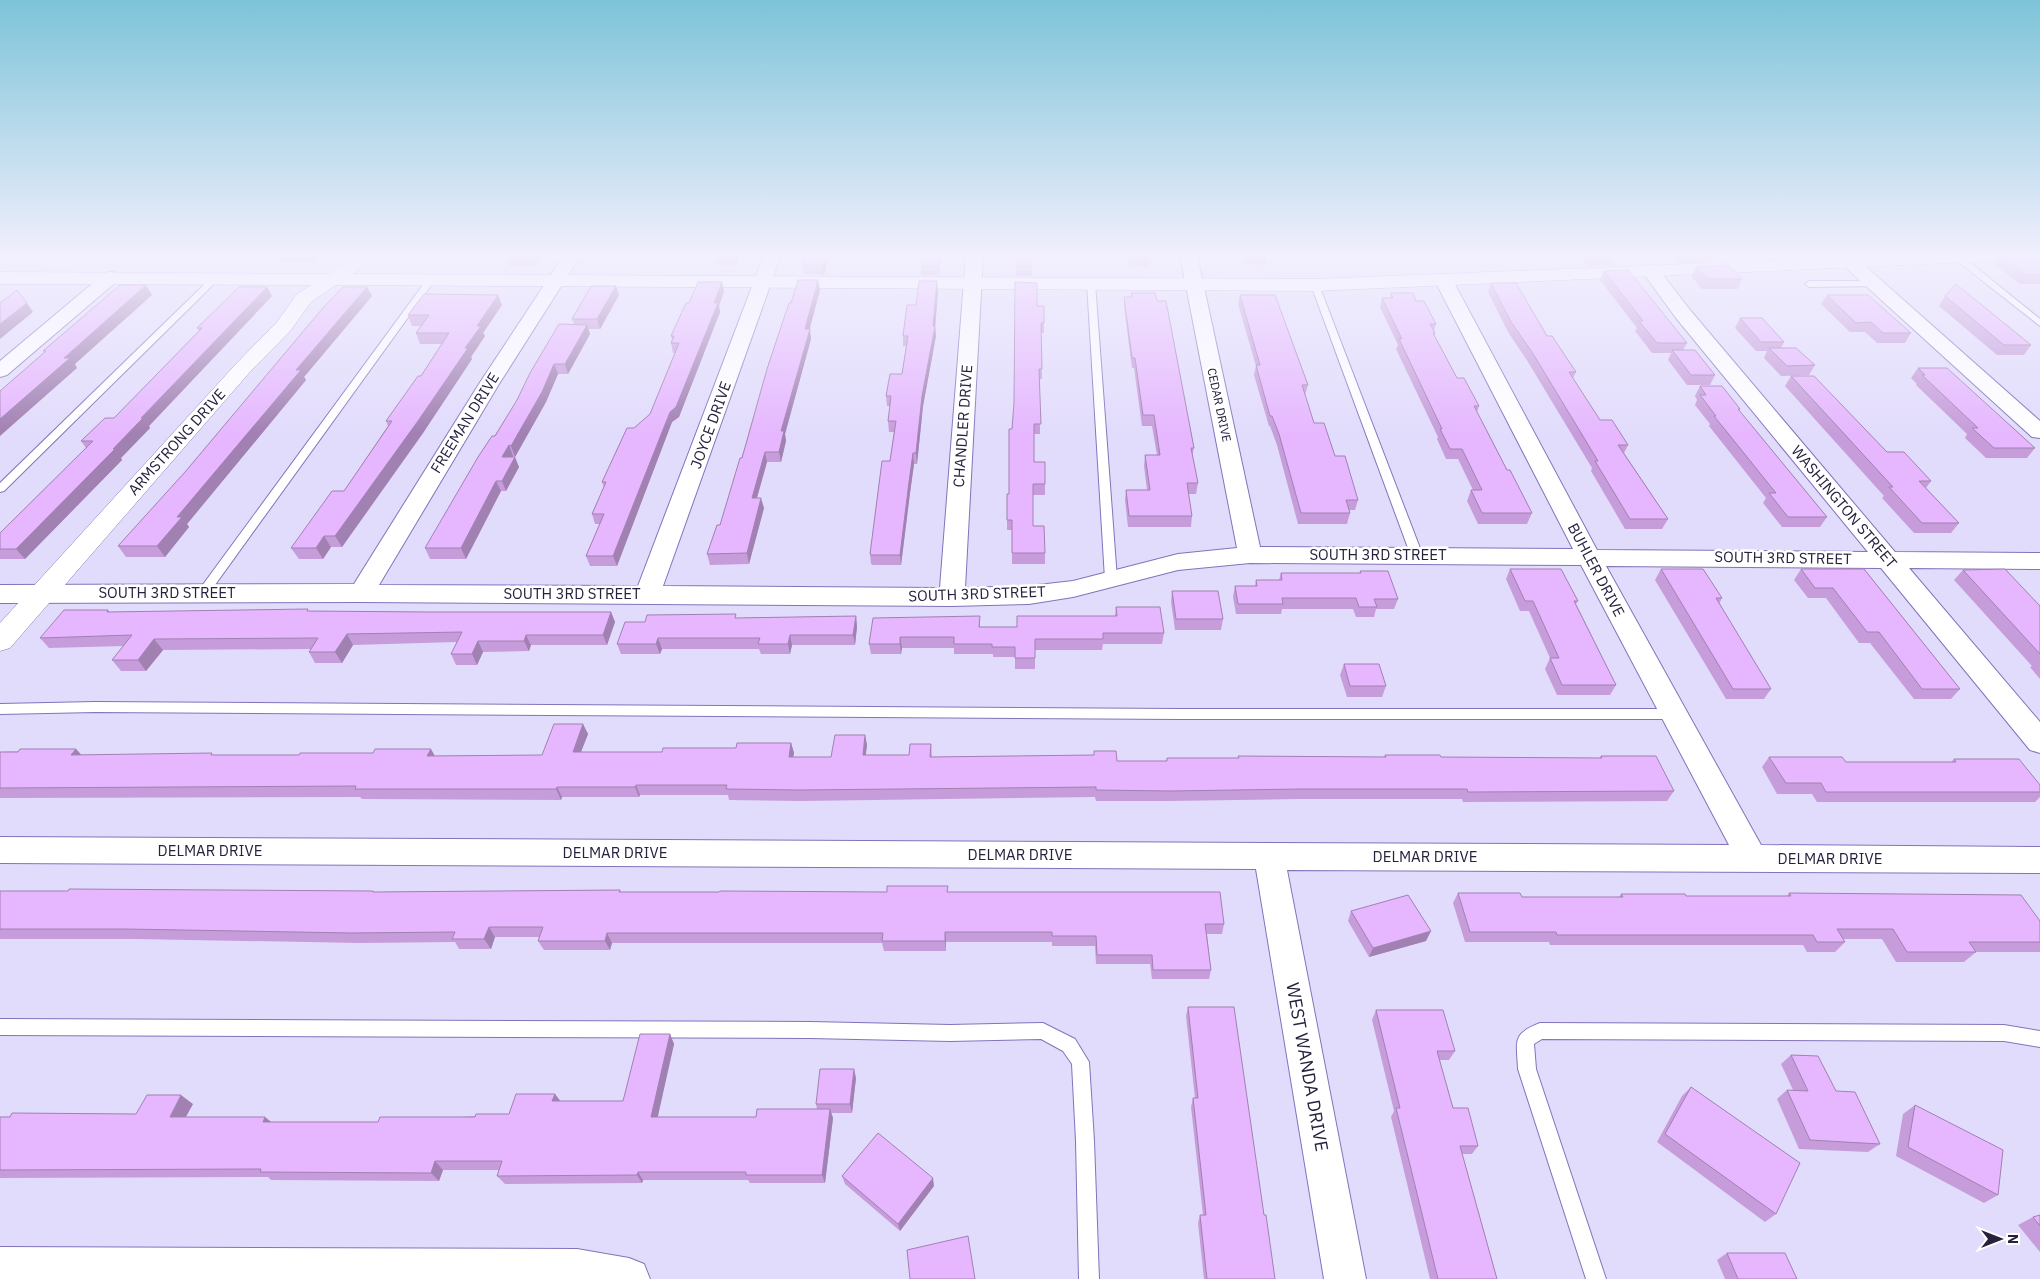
<svg xmlns="http://www.w3.org/2000/svg" width="2040" height="1279" font-family="'IBM Plex Sans',sans-serif">
	<rect width="100%" height="100%" fill="#e2dcfc"/>
	<g fill="none" stroke-linecap="round" stroke-linejoin="round">
		<defs>
			<path id="lane" d="M1956 256H1962L2040 319V326L1956 260Z
				M213 276 220 278 4 491 0 492V483Z
				M428 278 435 280 207 596H199L197 593 199 590Z
				M1091 280 1095 283 1117 579 1111 583 1105 579 1087 283Z
				M1875 281 1878 282V286L1809 287 1805 284 1809 281Z
				M1312 283 1319 285 1423 556 1421 559 1417 560 1411 556 1311 285Z
				M95 702 1179 709H1674L1679 710 1681 714 1679 718 1674 719H1179L95 712 0 714V704Z
				M0 1019 810 1022 950 1025 1043 1023 1075 1039 1089 1062 1094 1141 1099 1279H1079L1076 1141 1072 1064 1063 1051 1041 1039 950 1041 810 1038 0 1035Z
				M1540 1023 2004 1025 2040 1031V1047L2004 1041 1542 1039 1534 1044 1536 1069 1606 1279H1586L1518 1069C1517 1042 1511 1034 1540 1023Z"/>
			<path id="street" d="M564 255H581L499 384 379 585 638 586 764 255H781L663 586 940 588 966 255H983L965 588 1029 586 1073 581 1178 554 1237 548 1180 255H1197L1260 547 1573 549 1434 279 1437 275 1443 274 1449 275 1452 279 1597 550 1868 552 1676 318 1641 270 1644 266 1650 265 1656 266 1690 310 1895 552 2040 553V569L1909 568 2040 722V753L2030 750 1881 568 1606 566 1761 845 2040 847V873L1287 870 1366 1279H1324L1256 869 0 863V837L1729 845 1581 565 1250 563 1178 570 1073 597 1029 604 952 606 361 602 0 603V585L354 584 479 384Z
				M1850 257 1856 258 2040 421V438L2032 437 1844 266 1841 262 1844 258Z
				M111 272 117 273 120 277 117 281 7 375 0 377V361L105 273Z
				M0 1247 577 1249 629 1258 644 1264 650 1279H0Z"/>
			<path id="secondary" d="M356 255H375L353 274 1315 279 1915 255H2040V259L1315 291 336 285 311 302 291 330 249 373 10 648 0 651V623L235 365 277 322 297 294 311 285 0 284V272L328 274Z"/>
		</defs>
		<use href="#lane" stroke="#8472bb" stroke-width="2"/>
		<use href="#street" stroke="#8472bb" stroke-width="2"/>
		<use href="#secondary" stroke="#8472bb" stroke-width="1"/>
		<use href="#lane" fill="#fff" fill-rule="evenodd"/>
		<use href="#street" fill="#fff" fill-rule="evenodd"/>
		<use href="#secondary" fill="#fff" fill-rule="evenodd"/>
	</g>
	<path fill="#c69dda" d="M278 255H319L313 261H281Z
		M416 255H455L454 256H416Z
		M507 255H543L535 266H509L505 257Z
		M717 255H741L736 265H718L716 256Z
		M805 255H829L824 275 804 274 802 265Z
		M941 255 939 275H921V266Z
		M1016 255H1032V276H1016Z
		M1128 255H1150V267H1130Z
		M1242 255H1267L1266 265 1244 264Z
		M1579 255H1615L1616 256 1612 265 1588 266Z
		M1672 255H1715L1712 261 1679 263Z
		M1998 255H2028L2040 263V284H2020L1992 263Z
		M1696 267 1742 279 1738 289H1702L1691 276Z
		M1604 271 1687 343 1683 350 1715 375 1710 385H1687L1668 360 1671 353H1652L1635 331 1637 328 1600 280Z
		M722 282 724 291 719 306 720 312 679 417 672 422 617 566H590L586 556 600 524H595L592 514 604 487 602 482 634 428 650 414 675 353H673L671 343 672 339 671 336 689 303Z
		M1491 283 1547 336 1576 372 1573 378 1600 420 1628 445 1624 453 1668 519 1662 529H1625L1591 471 1592 468 1528 362 1508 332 1488 292Z
		M616 286 619 295 600 329H588L590 334 568 374H558L546 402 515 457 513 456 512 457 519 467 506 491H501L466 559H430L425 548 517 400 574 324 572 319Z
		M367 287 372 296 304 377 306 380 187 524 189 527 165 557H126L118 546Z
		M820 290 809 329 811 339 785 434 786 441 781 462H767L757 498 764 508 749 564 710 565 707 554 720 525 791 303Z
		M938 291 935 326 936 336 923 406 917 464H914L910 493 901 565H873L871 564 870 554 890 461 894 432H889L888 421 890 406H887L886 396 902 374 906 346H903V336L916 305Z
		M1131 293 1157 301 1194 448 1192 456 1198 483 1196 494H1188L1192 516 1191 527H1128L1125 500 1126 490H1147L1144 466 1145 455H1157L1152 426H1142L1134 368H1132L1124 307V297H1131Z
		M1391 293 1416 301 1436 324 1434 330 1435 333 1434 335 1457 378 1479 406 1477 412 1507 470 1532 513 1527 524H1478L1467 501 1471 490H1473L1458 459H1446L1437 439 1438 437 1396 349 1398 345 1380 307 1382 298H1390Z
		M1240 295 1308 385 1305 395 1314 423 1335 456 1358 500 1355 510H1349L1350 513 1347 524H1298L1277 445 1270 426H1269L1254 375 1256 366 1238 304Z
		M1827 295 1911 333 1905 343H1877L1865 332H1850L1821 304Z
		M272 296 149 426 150 428 121 458 122 460 25 559H0V533L86 448 81 441 114 418 199 331 197 328Z
		M1945 296 2031 345 2024 355H1997L1939 306Z
		M502 305 483 333 485 336 471 357 472 359 423 433 342 547H331L323 559H299L291 548 344 491 388 426 386 421 421 376 442 344H420L416 333 421 326H412L408 315Z
		M1037 306 1044 323V333H1041L1042 379H1040V434H1034V462L1045 484V495H1033V526L1045 553V564H1012V530H1007V520L1009 494 1012 429Z
		M1740 318 1784 342 1781 348 1815 365 1809 375 1781 376 1764 358 1767 351H1756L1735 328Z
		M1918 368 2035 448 2027 458H1986L1965 438 1967 434 1916 385 1917 384 1911 378Z
		M1791 376 1887 452 1931 481 1926 488 1959 523 1951 533H1914L1882 498 1884 496 1785 386Z
		M1700 386 1740 409 1739 411 1827 517 1820 527H1782L1763 503 1766 498 1709 426 1710 424 1695 405 1697 400 1695 396Z
		M1510 569 1578 601 1576 604 1616 685 1610 695H1557L1545 669 1550 658 1529 611H1520L1506 579Z
		M1661 569 1722 598 1719 604 1771 689 1764 699H1726L1655 580Z
		M1801 569H1864L1960 689 1951 699H1914L1870 643H1859L1826 598H1808L1794 580Z
		M1963 570 2040 606V679L2030 667 2032 666 1954 580Z
		M1360 571 1398 599 1394 609H1376L1374 617H1356L1353 609H1282L1281 614H1236L1233 597 1235 586H1255L1256 580H1279L1281 573H1360Z
		M1172 591 1223 619 1221 630H1175L1171 602Z
		M1116 607 1164 633 1162 644H1103L1102 650H1035V669H1015V657H993V654H954V648H902L901 654H871L869 644 980 616V627H1017L1115 616Z
		M108 610 110 612 309 611 428 612H611L615 622 607 645H531L529 651 483 652 477 665H456L451 654 457 642 353 645 342 663H315L309 652 311 649 163 650 146 671H121L112 660 124 646 49 648 40 638Z
		M856 616 857 627 855 645H792L790 654H761L759 649H662L660 654H621L617 644 645 622 736 618Z
		M1344 664 1386 686 1382 697H1347L1340 675Z
		M583 724 588 734 581 752H662L736 748 791 743 794 753 793 757H831L865 735 867 745 866 755H909L931 744 932 757 1094 755V751L1117 761H1166L1167 758H1238V756L1384 757 1385 755 1441 757 1599 758 1601 756 1674 791 1667 801 1463 802 1462 799H1298L1169 801H1096L1095 797 802 801 729 800 728 795H640L639 797H562L561 800 362 799 360 797 0 798V752L76 749 81 755 435 756 542 755Z
		M1769 757 1846 762H1951L1954 759 2040 785V797L2035 802H1817L1812 794H1777L1762 767Z
		M620 890 621 892H948L1224 924 1222 934H1207L1211 970 1209 979H1152L1150 964H1096L1095 946H1052V942H946V951H884L882 943H612L610 950H544L538 941 540 937H495L491 949H459L455 942 360 943 136 939H0V891H373L375 892Z
		M1458 893 1522 897H1619L1621 894 1686 896H1787L1789 893 2040 921V952H1976L1964 962H1896L1882 939H1843L1845 942 1835 952H1807L1803 945H1550L1549 942H1465L1453 903Z
		M1351 911 1426 941 1369 957 1348 921Z
		M1188 1007 1264 1215 1275 1279H1204L1198 1223 1200 1215H1203L1191 1107 1193 1098H1195L1186 1016Z
		M1376 1010 1455 1051 1449 1060H1439L1453 1108 1478 1146 1472 1154H1462L1497 1279H1430L1391 1117 1394 1111 1372 1020Z
		M670 1034 674 1044 657 1117H756L817 1109 816 1104 856 1078 852 1113H831L833 1118 825 1183H750L748 1180H643L642 1183 505 1184 497 1176 500 1170H443L439 1181 271 1180 268 1177 0 1178V1117L136 1114 193 1104 186 1117 271 1122H378L509 1114 555 1094 560 1101H623Z
		M1791 1055 1836 1091 1880 1144 1868 1152 1799 1149 1777 1099 1787 1090H1793L1781 1064Z
		M1691 1087 1776 1214 1765 1222 1657 1142 1682 1096Z
		M1915 1105 1998 1195 1984 1203 1896 1156 1903 1114Z
		M842 1176 934 1186 900 1231 845 1184Z
		M2040 1215V1252L2018 1225 2033 1217Z
		M1727 1253 1797 1279H1725L1717 1260Z"/>
	<path fill="#a180b2" d="M310 255H319L313 261Z
		M534 255H543L535 266 532 257Z
		M735 255H741L736 265 735 256Z
		M825 255H829L824 275 822 265Z
		M940 255H941L939 275V266Z
		M818 280 820 290 807 339 805 329Z
		M937 281 938 291 935 329V326L936 336 923 406 917 464 916 453 922 396 933 326Z
		M722 282 724 291 719 306 720 312 679 417 672 422 617 566 613 556Z
		M146 285 152 295 75 364 77 368 0 436V419L64 358Z
		M616 286 619 295 600 329 597 319Z
		M267 287 272 296 149 426 150 428 121 458 122 460 25 559 16 549Z
		M367 287 372 296 304 377 306 380 187 524 189 527 165 557 157 546 177 517 296 370Z
		M498 295 502 305 483 333 485 336 471 357 472 359 423 433 342 547 335 536 465 348 477 326Z
		M27 303 33 312 0 339V324Z
		M587 325 590 334 568 374 565 364Z
		M810 329 811 339 785 434 786 441 781 462 779 452 781 431Z
		M554 364 558 374 546 402 515 457 511 446Z
		M509 445 513 456 507 467 502 457Z
		M765 452 767 462 754 508 752 498Z
		M913 453 914 464 910 493 901 565 900 555 909 482Z
		M515 457 519 467 506 491 502 481Z
		M496 481 501 491 466 559 461 548Z
		M761 498 764 508 749 564 747 553Z
		M324 536 331 547 323 559 316 548Z
		M611 612 615 622 607 645 603 635Z
		M856 616 857 627 855 645 853 635Z
		M347 634 353 645 342 663 335 652Z
		M526 635 531 645 529 651 524 641Z
		M790 635 792 645 790 654 788 644Z
		M900 637 902 648 901 654 900 644Z
		M658 638 662 649 660 654 656 644Z
		M154 639 163 650 146 671 138 660Z
		M478 641 483 652 477 665 472 654Z
		M583 724 588 734 577 762 573 752Z
		M865 735 867 745 864 765 863 755Z
		M791 743 794 753 791 768 789 757Z
		M76 749 86 760 71 755Z
		M431 749 437 760 427 756Z
		M636 785 640 795 639 797 635 787Z
		M557 787 562 797 561 800 556 789Z
		M489 927 495 937 491 949 484 939Z
		M1431 931 1426 941 1369 957 1373 948Z
		M945 932 946 942V951L945 941Z
		M607 933 612 943 610 950 605 941Z
		M670 1034 674 1044 656 1125 651 1117Z
		M854 1069 856 1078 852 1113 850 1104Z
		M555 1094 561 1102 552 1101Z
		M181 1095 193 1104 181 1125 170 1117Z
		M830 1109 833 1118 825 1183 822 1175Z
		M265 1117 275 1125 263 1122Z
		M435 1161 443 1170 439 1181 431 1173Z
		M638 1172 643 1180 642 1183 637 1175Z
		M933 1178 934 1186 900 1231 898 1224Z"/>
	<path fill="#e6b7fe" stroke="#a180b2" d="M507 255H534L532 257H505Z
		M717 255H735V256H716Z
		M805 255H825L822 265H802Z
		M922 255H940L939 266H921Z
		M1016 255H1032V266H1016Z
		M1130 255H1150L1151 258H1131Z
		M1590 255H1615L1616 256 1592 257Z
		M1999 255H2028L2040 263V275H2027Z
		M1729 265 1742 279H1707L1696 267Z
		M1628 270 1687 343H1657L1639 321H1643L1604 271Z
		M798 280H818L805 329H810L781 431H784L779 452H765L752 498H761L747 553 707 554 717 525H720L740 458H742L767 369 789 303H791Z
		M919 281H937L933 326H935L922 396 916 453H913L909 482 900 555H871L870 554 882 461H890L896 421H888L891 396H886L890 374H902L908 336H903L907 305H916Z
		M698 282H722L714 303H718L676 407 670 412 613 556H586L604 514H592L606 482H602L627 428H634L650 414 679 343H671L674 336H671L686 303H689Z
		M1015 282 1037 283V306H1044V323H1041L1042 369H1039L1041 424H1034V462H1045V484H1033V526H1044L1045 553H1012V520H1007V494H1009V429H1012L1014 403Z
		M1491 283H1516L1547 336H1552L1576 372H1569L1600 420H1612L1628 445H1618L1668 519H1630L1595 461H1598L1532 352 1511 322Z
		M1956 284 2031 345H2004L1945 296Z
		M120 285H146L64 358H70L0 419V391L46 351H43Z
		M591 286H616L597 319H572Z
		M239 287H267L141 418H143L113 449H115L16 549H0V533L93 441H81L105 418H114L202 328H197Z
		M343 287H367L296 370H301L177 517H182L157 546H118L185 472 322 309Z
		M17 290 27 303 0 324V303Z
		M1131 293H1155L1157 301H1166L1194 448H1191L1198 483H1187L1192 516H1129L1126 490H1150L1145 455H1160L1154 415H1143L1135 358H1132L1124 297H1132Z
		M1391 293H1413L1416 301H1424L1436 324H1430L1435 333H1433L1457 378H1464L1479 406H1474L1507 470H1510L1532 513H1482L1471 490H1482L1462 449H1450L1440 429H1442L1399 339H1402L1382 298H1393Z
		M424 294 498 295 477 326H481L465 348H468L418 421 335 536H324L316 548H291L332 491H344L392 421H386L418 376H421L449 333H416L429 315H408Z
		M1240 295H1275L1308 385H1302L1314 423H1324L1335 456H1345L1358 500H1346L1350 513H1301L1279 434 1272 416H1270L1256 365H1260Z
		M1827 295H1868L1911 333H1883L1871 322 1856 323Z
		M1740 318H1762L1784 342H1761Z
		M559 324 587 325 565 364H554L542 392 511 446 509 445 502 457H515L502 481H496L461 548H425L478 457 492 436H495L517 400 530 373Z
		M1769 348H1796L1815 365 1787 366Z
		M1672 350H1695L1715 375H1691Z
		M1918 368H1947L2035 448H1994L1972 428H1978L1922 375H1925Z
		M1791 376H1814L1887 452H1904L1931 481H1919L1959 523H1922L1889 487H1893Z
		M1700 386H1722L1740 409H1738L1827 517H1788L1769 493H1776L1714 416H1716L1700 395H1706Z
		M1510 569H1561L1578 601H1574L1616 685H1562L1550 658H1559L1533 601H1525Z
		M1661 569H1703L1722 598H1716L1771 689H1733Z
		M1801 569H1864L1960 689H1922L1879 632H1867L1833 588H1815Z
		M2005 569 2040 606V654L1963 570Z
		M1360 571H1388L1398 599H1374L1377 607H1359L1356 598H1282L1283 604H1238L1235 586H1257L1256 580H1282L1281 573H1361Z
		M1172 591H1218L1223 619H1176Z
		M1116 607H1160L1164 633H1103V639H1035V658H1015V647H992V644H954V637H900V644H869L873 618 980 616 979 627H1017V616H1117Z
		M308 609 307 611 428 612H611L603 635H526L524 641H478L472 654H451L462 632 347 634 335 652H309L318 638 154 639 138 660H112L132 635 40 638 64 610H108L107 612Z
		M736 614 735 618 856 616 853 635H790L788 644H758L760 638H658L656 644H617L625 622H645L647 615Z
		M1344 664H1379L1386 686H1350Z
		M554 724H583L573 752H662L663 748H736L737 743H791L789 757H831L835 735H865L863 755H909L910 744H931L930 757 1094 755V751H1116L1117 761H1167V758H1239L1238 756 1386 757 1385 755H1440L1441 757 1602 758 1601 756H1656L1674 791 1468 792 1467 789H1301L1170 791 1096 790V787L800 790 726 789 727 785H636L635 787H557L556 789H355L356 786 0 788V752H18L20 749H76L71 755 212 753 211 755H299L300 753H373L375 749H431L427 756 542 755Z
		M1769 757H1842L1846 762H1956L1954 759H2019L2040 785V792H1826L1821 783H1786Z
		M887 886H948L947 892H1220L1224 924H1205L1211 970H1153L1152 955H1097L1096 936H1052V932H945V941H882L883 933H607L605 941H538L543 927H489L484 939H452L455 932 352 933 125 929H0V891H68L69 889 373 891V892L620 890 619 892H719L720 891 887 892Z
		M1458 893H1520L1522 897H1623L1621 894H1685L1686 896H1791L1789 893 2021 895 2040 921V942H1969L1976 952H1907L1893 929H1837L1845 942H1817L1813 935H1557L1556 932H1470Z
		M1408 895 1431 931 1373 948 1351 911Z
		M1188 1007H1234L1264 1215H1266L1275 1279H1207L1200 1215H1206L1193 1098H1198Z
		M1376 1010H1443L1455 1051H1437L1453 1108H1468L1478 1146H1460L1497 1279H1438L1396 1108H1400Z
		M640 1034H670L651 1117H756L757 1109H830L822 1175H746V1172H638L637 1175 497 1176 502 1161H435L431 1173 260 1172 261 1169 0 1170V1117H10L12 1113 136 1114 147 1095H181L170 1117H265L263 1122H378L380 1117H475L476 1114H509L516 1094H555L552 1101H623Z
		M1791 1055 1818 1056 1836 1091 1855 1092 1880 1144 1810 1140 1787 1090 1808 1091Z
		M820 1069H854L850 1104H816Z
		M1691 1087 1800 1163 1776 1214 1665 1134Z
		M1915 1105 2003 1150 1998 1195 1908 1147Z
		M878 1133 933 1178 898 1224 842 1176Z
		M2040 1215V1226L2033 1217Z
		M968 1236 975 1279H910L907 1250Z
		M1727 1253H1785L1797 1279H1738Z"/>
	<linearGradient id="sky" x2="0" y2="1"><stop stop-color="#7dc4d8"/><stop offset="0.59" stop-color="#f2effe"/><stop offset="1" stop-color="#f2effe" stop-opacity="0"/></linearGradient>
	<rect width="2040" height="434" fill="url(#sky)"/>
	<g text-anchor="middle" stroke-width="5" stroke-linejoin="round" paint-order="stroke">
		<g font-size="12" fill="#28213e" stroke="#fff">
			<text transform="translate(1219 405) rotate(78)" y="4">CEDAR DRIVE</text>
		</g>
		<g font-size="15" fill="#28213e" stroke="#fff">
			<text transform="translate(465 423) rotate(-58)" y="5">FREEMAN DRIVE</text>
			<text transform="translate(711 425) rotate(-70)" y="5">JOYCE DRIVE</text>
			<text transform="translate(963 426) rotate(-86)" y="5">CHANDLER DRIVE</text>
			<text transform="translate(177 442) rotate(-48)" y="5">ARMSTRONG DRIVE</text>
			<text transform="translate(1844 507) rotate(50)" y="5">WASHINGTON STREET</text>
			<text x="1378" y="560">SOUTH 3RD STREET</text>
			<text transform="translate(1783 558) rotate(1)" y="5">SOUTH 3RD STREET</text>
			<text transform="translate(1596 570) rotate(62)" y="5">BUHLER DRIVE</text>
			<text x="167" y="598">SOUTH 3RD STREET</text>
			<text x="572" y="599">SOUTH 3RD STREET</text>
			<text transform="translate(977 594) rotate(-2)" y="5">SOUTH 3RD STREET</text>
			<text x="210" y="856">DELMAR DRIVE</text>
			<text x="615" y="858">DELMAR DRIVE</text>
			<text x="1020" y="860">DELMAR DRIVE</text>
			<text x="1425" y="862">DELMAR DRIVE</text>
			<text x="1830" y="864">DELMAR DRIVE</text>
		</g>
		<g font-size="18" fill="#28213e" stroke="#fff">
			<text transform="translate(1307 1067) rotate(80)" y="6">WEST WANDA DRIVE</text>
		</g>
	</g>
	<g transform="translate(2000 1239) rotate(90)" stroke="#ffffff" stroke-width="4" paint-order="stroke">
	<path d="M0-4L9 19L0 12L-9 19Z" fill="#28213e"/>
	<text y="-8" font-size="14" font-weight="bold" text-anchor="middle" fill="#28213e">N</text>
	</g>
</svg>
